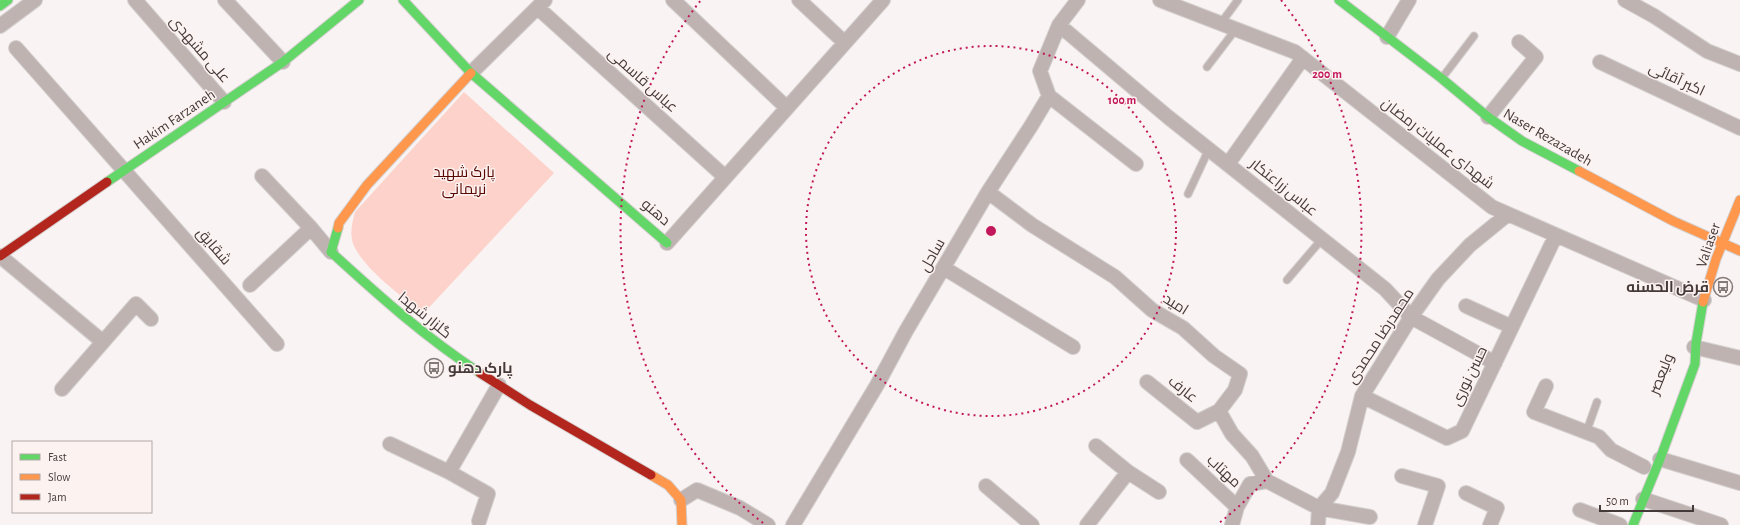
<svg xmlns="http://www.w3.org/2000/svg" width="1740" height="525" font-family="'Alegreya Sans',Cairo,sans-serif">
	<rect width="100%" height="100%" fill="#f9f4f3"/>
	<path fill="#fcd2ca" d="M464 92 554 173 423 314C402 296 366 271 354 246 349 235 352 223 355 212Z"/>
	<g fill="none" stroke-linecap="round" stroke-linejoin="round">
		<defs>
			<path id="lane" d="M1221 23 1238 0
				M1207 67 1236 29
				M1442 78 1474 36
				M1188 194 1209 149
				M1287 280 1322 239
				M1586 433 1597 402"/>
			<path id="street" d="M135 0 224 102
				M225 0 283 62
				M673 0 787 108
				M799 0 845 43
				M1160 0 1295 52 1492 207 1704 300
				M1625 0 1654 16 1707 51 1740 64
				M538 8 725 177
				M1059 25 1168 117 1385 289 1411 317 1495 363
				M0 26 35 0
				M1387 37 1409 0
				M16 48 277 344
				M1600 62 1740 128
				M471 73 545 0
				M1049 96 1136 164
				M1488 117 1536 57 1519 42
				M1228 164 1303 58
				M262 176 311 228 331 252
				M988 192 1032 225 1115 277 1152 310 1183 328 1214 356 1240 374 1235 390 1219 411 1232 434 1252 456 1267 481
				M667 243 883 0
				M0 256 103 342
				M944 268 1073 347
				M250 285 311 228
				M1466 306 1512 327
				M1694 347 1740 358
				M1147 382 1197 422 1219 411
				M1546 386 1534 412 1599 437 1611 450 1644 467
				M62 389 136 304 151 319
				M1362 396 1447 438 1462 431 1556 235
				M390 444 449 472 488 494 479 521
				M1096 446 1128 472 1159 492
				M1660 459 1740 483
				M1187 460 1237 507
				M449 472 499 385
				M1402 476 1438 486 1425 525
				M986 486 1032 525
				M1466 493 1497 508 1490 525
				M1643 499 1721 525
				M681 500 697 490 740 508 768 525
				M1580 510 1620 525
				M793 525 877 385 906 331 988 192 1031 126 1049 96 1040 71 1059 25 1078 0
				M1087 525 1128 472
				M1232 525 1237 507 1250 484 1267 481 1319 508 1370 517
				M1318 525 1319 508 1332 493 1348 452 1362 396 1411 317 1438 279 1470 245 1508 214"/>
			<path id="fast" d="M403 0 471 73 667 243
				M1339 0 1441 78 1488 117 1522 141 1579 171
				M0 6 8 0
				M107 182 283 62 359 0
				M338 228 331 252C378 295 426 338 480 373
				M1633 525 1660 459 1695 364 1696 343 1703 302"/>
			<path id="slow" d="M1579 171 1673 221 1740 251
				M338 228 339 223 367 185 471 73
				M1703 302 1716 259 1740 200
				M651 475 668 485 681 500 682 525"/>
			<path id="jam" d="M0 256 107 182
				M480 373 530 405 651 475"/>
		</defs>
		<use href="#lane" stroke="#d4d0cf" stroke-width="9"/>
		<use href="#street" stroke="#d4d0cf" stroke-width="16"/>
		<use href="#fast" stroke="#d4d0cf" stroke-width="11"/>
		<use href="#slow" stroke="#d4d0cf" stroke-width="11"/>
		<use href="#jam" stroke="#d4d0cf" stroke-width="11"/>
		<use href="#lane" stroke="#bfb3b2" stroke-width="7"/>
		<use href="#street" stroke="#bfb3b2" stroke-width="14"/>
		<use href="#fast" stroke="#63d668" stroke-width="9"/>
		<use href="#slow" stroke="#ff974d" stroke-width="9"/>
		<use href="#jam" stroke="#b3261e" stroke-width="9"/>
	</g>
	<g fill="none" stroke="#c2185b" stroke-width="2" stroke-dasharray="2 4">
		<circle cx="991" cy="231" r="185"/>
		<path d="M763 523A371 371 0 0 1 701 0M1281 0A371 371 0 0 1 1219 523"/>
	</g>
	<defs>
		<symbol id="bus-ring" viewBox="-11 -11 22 22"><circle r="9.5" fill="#fcf2f0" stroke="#837b7a" stroke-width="1.5"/><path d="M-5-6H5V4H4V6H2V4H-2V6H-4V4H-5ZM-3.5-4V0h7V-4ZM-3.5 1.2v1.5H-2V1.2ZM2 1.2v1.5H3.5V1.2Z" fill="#837b7a"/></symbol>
	</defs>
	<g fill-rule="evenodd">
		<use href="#bus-ring" x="1712" y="276" width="22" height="22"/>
		<use href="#bus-ring" x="423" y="357" width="22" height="22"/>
	</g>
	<g text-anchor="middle" stroke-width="3" stroke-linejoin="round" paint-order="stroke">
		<g font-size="15" fill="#443a39" stroke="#fcf2f0">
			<text transform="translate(200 49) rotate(49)" y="5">علی مشهدی</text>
			<text transform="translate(1677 79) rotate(25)" y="5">اکبر آقائی</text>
			<text transform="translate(643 80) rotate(42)" y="5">عباس قاسمی</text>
			<text transform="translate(174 119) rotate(-34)" y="5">Hakim Farzaneh</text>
			<text transform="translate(1548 137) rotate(30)" y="5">Naser Rezazadeh</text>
			<text transform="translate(1438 143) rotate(38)" y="5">شهدای عملیات رمضان</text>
			<text transform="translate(1284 187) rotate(39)" y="5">عباس زراعتکار</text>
			<text transform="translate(656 212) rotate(41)" y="5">دهنو</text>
			<text transform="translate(1708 245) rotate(-71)" y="5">Valiaser</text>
			<text transform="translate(214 246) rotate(49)" y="5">شقایق</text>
			<text transform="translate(932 255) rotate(-60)" y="5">ساحل</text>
			<text transform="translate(1176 304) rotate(32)" y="5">امید</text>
			<text transform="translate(425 315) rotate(39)" y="5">گلزار شهدا</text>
			<text transform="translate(1380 336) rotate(-57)" y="5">محمدرضا محمدی</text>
			<text transform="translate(1661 374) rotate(-68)" y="5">ولیعصر</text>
			<text transform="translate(1469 376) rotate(-64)" y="5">حسن نوری</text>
			<text transform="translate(1183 389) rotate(39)" y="5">عارف</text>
			<text transform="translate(1224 471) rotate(43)" y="5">مهتاب</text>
		</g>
		<g font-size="15" fill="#580600" stroke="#fcf2f0">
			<text x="464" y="177">پارک شهید<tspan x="464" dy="17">نریمانی</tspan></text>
		</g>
		<g font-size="15" font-weight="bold" fill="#443a39" stroke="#fcf2f0" text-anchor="end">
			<text x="1709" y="292">قرض الحسنه</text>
			<text x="448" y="373" text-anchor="start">پارک دهنو</text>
		</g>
	</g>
	<circle cx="991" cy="231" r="6" fill="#c2185b" stroke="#fcf2f0" stroke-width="2"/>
	<g font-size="12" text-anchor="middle" font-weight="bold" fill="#c2185b" stroke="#fcf2f0" stroke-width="3" stroke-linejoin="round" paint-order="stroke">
		<text x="1327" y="78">200 m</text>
		<text x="1122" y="104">100 m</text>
	</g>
	<rect x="12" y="441" width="140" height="72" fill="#fcf2f0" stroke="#b2a8a7"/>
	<rect x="20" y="454" width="20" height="6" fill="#63d668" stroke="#b2a8a7"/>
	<text x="48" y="461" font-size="12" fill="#443a39">Fast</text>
	<rect x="20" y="474" width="20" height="6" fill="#ff974d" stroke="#b2a8a7"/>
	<text x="48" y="481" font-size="12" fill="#443a39">Slow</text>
	<rect x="20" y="494" width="20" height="6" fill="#b3261e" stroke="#b2a8a7"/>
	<text x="48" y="501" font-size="12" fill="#443a39">Jam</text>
	<path d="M1600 505v6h93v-6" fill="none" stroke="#443a39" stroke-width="2"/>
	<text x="1606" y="505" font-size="12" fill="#443a39" stroke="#fcf2f0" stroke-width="3" paint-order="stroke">50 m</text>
</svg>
